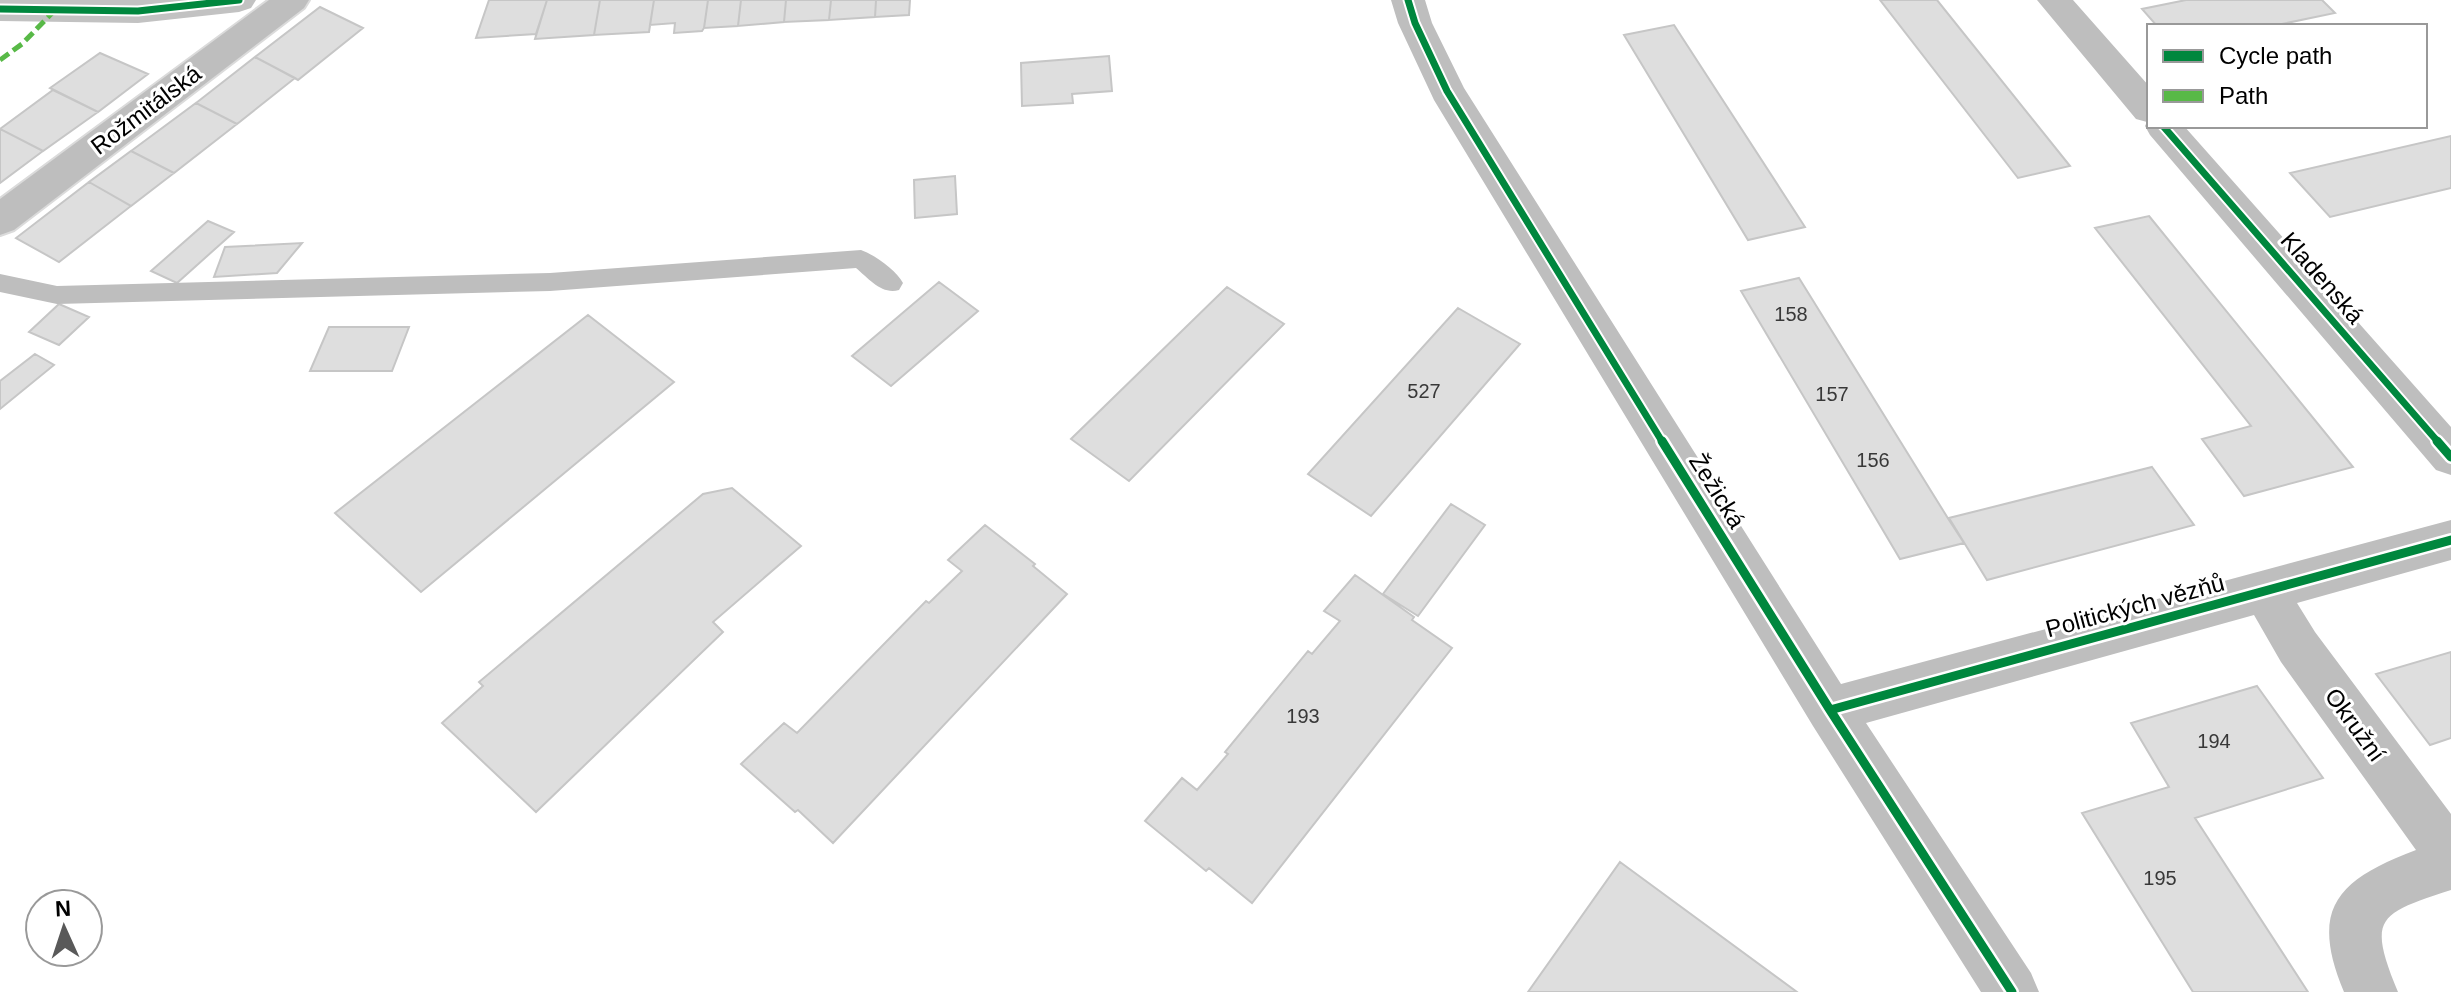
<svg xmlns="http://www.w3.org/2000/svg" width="2451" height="992" font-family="Helvetica,sans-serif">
	<rect width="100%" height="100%" fill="#fff"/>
	<path fill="#dedede" stroke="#c6c6c6" stroke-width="2" d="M489 0H547L536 34 476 38Z
		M547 0H600L594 35 535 39Z
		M600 0H654L649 32 594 35Z
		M654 0H708L704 28 702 31 674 33 675 23 650 25Z
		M708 0H741L738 26 704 28Z
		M741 0H786L784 22 738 26Z
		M786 0H831L829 20 784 22Z
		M831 0H876L875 17 829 20Z
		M876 0H910L909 15 875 17Z
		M1880 0H1937L2070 166 2018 178Z
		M2186 0H2322L2335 13 2272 26H2157L2142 9Z
		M320 7 363 28 298 80 255 57Z
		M1674 25 1805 227 1748 240 1624 35Z
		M100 53 148 74 98 112 50 88Z
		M1109 56 1112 91 1072 94 1073 103 1022 106 1021 63Z
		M255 57 295 78 237 124 196 103Z
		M53 90 98 112 43 151 0 129Z
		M196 103 237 124 174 173 131 151Z
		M0 129 43 151 0 183Z
		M2451 136V188L2330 217 2290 173Z
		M131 151 174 173 131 206 89 182Z
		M955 176 957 214 915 218 914 180Z
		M89 182 131 206 59 262 16 238Z
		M2149 216 2353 467 2244 496 2202 439 2251 426 2095 228Z
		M208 221 234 232 177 283 151 271Z
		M302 243 277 273 214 277 225 247Z
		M1799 278 1949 520 1964 543 1900 559 1741 291Z
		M939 282 978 311 891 386 852 356Z
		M1227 287 1284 324 1129 481 1071 439Z
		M59 304 89 317 59 345 29 332Z
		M1458 308 1520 344 1371 516 1308 474Z
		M588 315 674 382 421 592 335 513Z
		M329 327H409L392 371H310Z
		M35 354 54 365 0 409V381Z
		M2152 467 2194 525 1987 580 1949 518Z
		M732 488 801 546 713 622 723 632 536 812 442 723 483 686 479 682 703 494Z
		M1451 504 1485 525 1418 616 1383 594Z
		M985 525 1035 564 1033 566 1067 594 833 843 798 810 795 812 741 764 784 723 797 733 926 601 929 603 962 571 948 560Z
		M1355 575 1414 617 1412 620 1452 648 1252 903 1209 868 1206 871 1145 821 1182 778 1197 790 1228 754 1225 752 1308 651 1312 654 1340 621 1324 611Z
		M2451 652V738L2430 745 2376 674Z
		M2257 686 2323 778 2195 818 2308 992H2193L2082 813 2169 787 2131 723Z
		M1620 862 1797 992H1528Z"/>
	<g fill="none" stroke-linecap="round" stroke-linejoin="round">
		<defs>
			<path id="primary" d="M269 0H309L304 8 14 230 0 235V199Z"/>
		</defs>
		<use href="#primary" stroke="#dbdbdb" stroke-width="4"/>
		<path fill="#bebebe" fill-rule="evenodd" d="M861 250C875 255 896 270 903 283L899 290C882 295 869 279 856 268L550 291 57 304 0 292V274L57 286 550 273Z"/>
		<path fill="#bebebe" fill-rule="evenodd" d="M1391 0H1425L1432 23 1464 88 1841 684 2451 520V560L2297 603 2315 632 2451 814V890C2378 914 2367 917 2398 992H2344C2309 908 2337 880 2416 850L2281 662 2254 615 1866 723 2031 973 2039 992H1981L1813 726 1434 100 1398 23Z
			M2037 0H2073L2149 86V126H2184L2451 427V475L2436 470 2150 135 2145 126 2147 122 2136 119Z"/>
		<path fill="#c2c2c2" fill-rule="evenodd" d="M0 0H256L251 8 239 12 138 23 0 21Z"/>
		<use href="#primary" fill="#bebebe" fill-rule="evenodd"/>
		<path stroke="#58b947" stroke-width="5" stroke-dasharray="11 5" stroke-linecap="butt" d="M0 60 22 44 56 9"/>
		<defs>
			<path id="cycleway-far1" d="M1408 0 1415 23 1447 91 1663 443
				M0 9 138 11 239 0
				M2163 126 2439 443"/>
			<path id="cycleway" d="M1662 441 1830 710 2012 992
				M2437 441 2451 457
				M1830 710 2451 540"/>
		</defs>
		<use href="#cycleway-far1" stroke="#fff" stroke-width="11"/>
		<use href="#cycleway" stroke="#fff" stroke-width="14"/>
		<use href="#cycleway-far1" stroke="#00873e" stroke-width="7"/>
		<use href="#cycleway" stroke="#00873e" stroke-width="9"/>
	</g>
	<g text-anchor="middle" stroke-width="6" stroke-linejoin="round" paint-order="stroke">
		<g font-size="20" fill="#383838">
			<text x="1791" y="321">158</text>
			<text x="1424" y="398">527</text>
			<text x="1832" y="401">157</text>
			<text x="1873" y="467">156</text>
			<text x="1303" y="723">193</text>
			<text x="2214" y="748">194</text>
			<text x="2160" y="885">195</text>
		</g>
		<g font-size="24" fill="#000" stroke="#fff">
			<text transform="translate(146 110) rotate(-37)" y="8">Rožmitálská</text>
			<text transform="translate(2322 278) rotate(49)" y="8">Kladenská</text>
			<text transform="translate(1717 491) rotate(58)" y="8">Žežická</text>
			<text transform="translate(2135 606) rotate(-15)" y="8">Politických vězňů</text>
			<text transform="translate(2355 725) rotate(54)" y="8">Okružní</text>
		</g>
	</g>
	<rect x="2147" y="24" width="280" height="104" fill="#ffffff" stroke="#999999" stroke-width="2"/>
	<rect x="2163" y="50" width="40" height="12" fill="#00873e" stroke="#999999" stroke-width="2"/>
	<text x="2219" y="64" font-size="24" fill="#000000">Cycle path</text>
	<rect x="2163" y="90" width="40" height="12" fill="#58b947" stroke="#999999" stroke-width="2"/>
	<text x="2219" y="104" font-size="24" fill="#000000">Path</text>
	<g transform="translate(64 928) rotate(357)"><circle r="38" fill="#ffffff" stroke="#999999" stroke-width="2"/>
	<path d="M0-6L14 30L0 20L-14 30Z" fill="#595959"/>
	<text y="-12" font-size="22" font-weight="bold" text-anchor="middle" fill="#000000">N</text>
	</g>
</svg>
